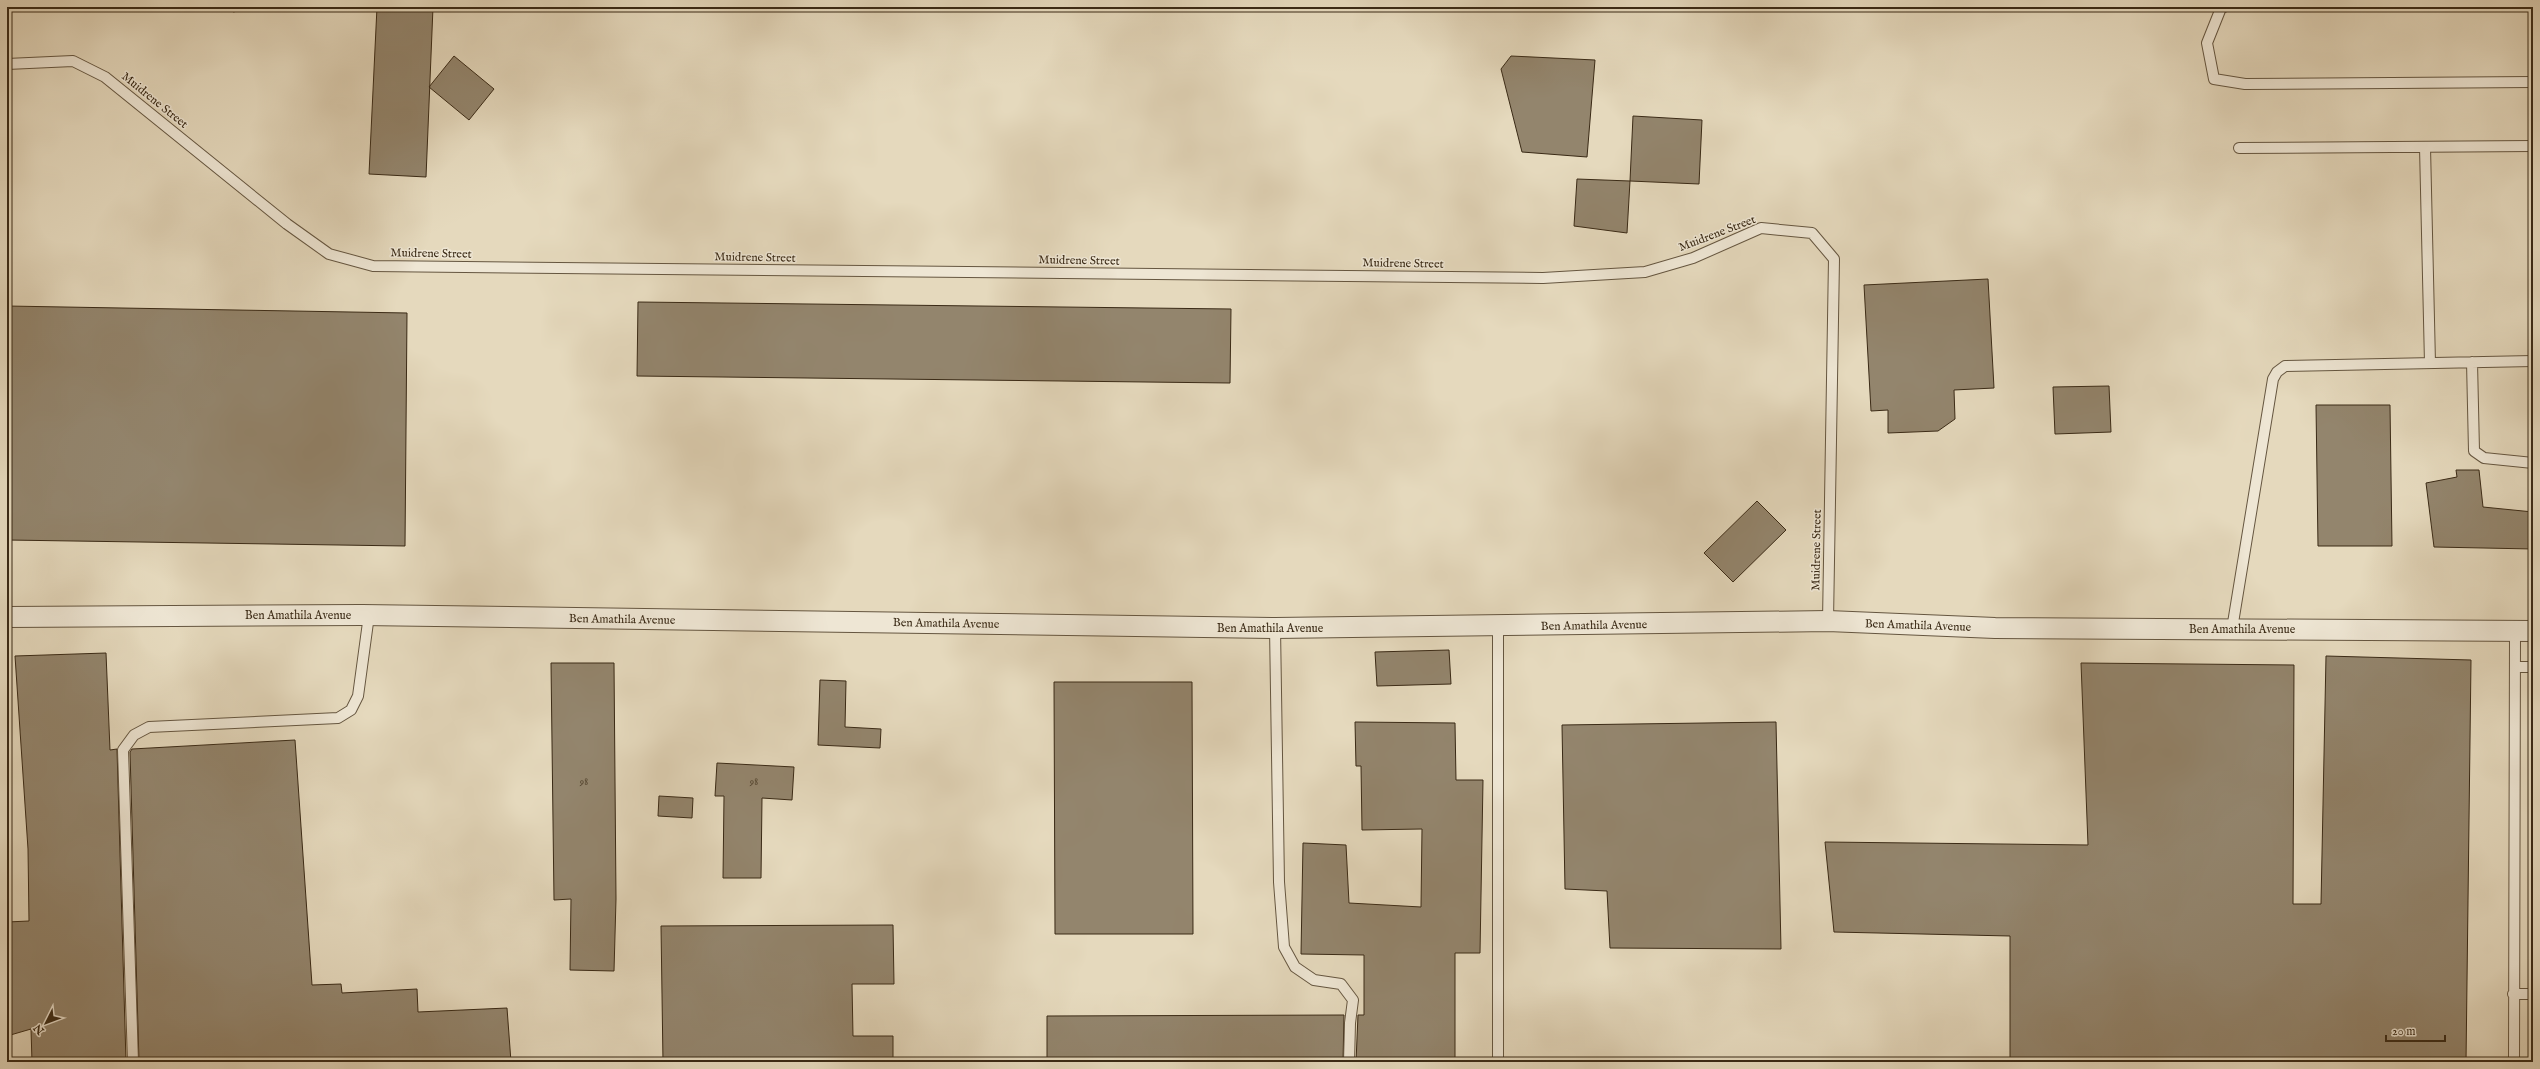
<svg xmlns="http://www.w3.org/2000/svg" width="2540" height="1069" font-family="'IM FELL English',serif">
	<rect width="100%" height="100%" fill="#e5d9bd"/>
	<filter id="stains"><feTurbulence type="fractalNoise" baseFrequency=".005" numOctaves="4"/><feColorMatrix values="0 0 0 0 .2 0 0 0 0 .09 0 0 0 0 .02 0 0 0 .5 -.17"/></filter>
	<radialGradient id="worn" r=".72"><stop offset=".6" stop-color="#630" stop-opacity="0"/><stop offset="1" stop-color="#630" stop-opacity=".3"/></radialGradient>
	<path fill="#93856d" stroke="#3a2a16" d="M377 7H433L426 177 369 174Z
		M454 56 494 89 469 120 429 87Z
		M1511 56 1595 60 1587 157 1522 152 1501 69Z
		M1633 116 1702 120 1699 184 1630 181Z
		M1577 179 1630 181 1627 233 1574 226Z
		M1988 279 1994 388 1954 390 1955 419 1938 431 1888 433V410L1871 411 1864 285Z
		M638 302 1231 309 1230 383 637 376Z
		M7 306 407 313 405 546 7 540Z
		M2109 386 2111 432 2055 434 2053 387Z
		M2316 405H2390L2392 546H2318Z
		M2456 470H2479L2483 507 2533 512V549L2434 547 2426 483 2457 477Z
		M1757 501 1786 530 1733 582 1704 553Z
		M1449 650 1451 684 1377 686 1375 652Z
		M106 653 110 750 117 749 126 1062H32L31 1029 7 1036V922L29 921 28 849 15 656Z
		M2326 656 2471 660 2466 1062H2010V936L1834 932 1825 842 2088 845 2081 663 2294 665 2293 904H2321Z
		M551 663H614L616 899 614 971 570 970 571 899 554 900Z
		M820 680 846 681 845 727 881 729 880 748 818 745Z
		M1054 682H1192L1193 934H1055Z
		M1355 722 1455 723 1456 780H1483L1480 953H1455V1062H1356L1358 1015H1364V955L1301 954 1303 843 1346 845 1349 903 1421 907 1422 829 1362 830 1361 766H1356Z
		M1776 722 1781 949 1610 948 1607 891 1565 889 1562 725Z
		M295 740 312 985 341 984 342 993 417 989 418 1012 507 1008 511 1062H139L130 752 132 749Z
		M717 763 794 767 792 800 762 798 761 878H723L724 796H715Z
		M659 796 693 798 692 818 658 816Z
		M893 925 894 984H852L853 1036H893V1062H663L661 926Z
		M1344 1015 1343 1062H1047V1016Z"/>
	<g fill="none" stroke-linecap="round" stroke-linejoin="round">
		<defs>
			<path id="lane" d="M2224 7 2221 8 2207 43 2214 79 2245 84 2533 82
				M7 64 73 61 105 77 287 224 329 254 373 266 1543 278 1645 272 1693 258 1761 228 1812 233 1834 259 1828 621
				M2425 147 2430 363
				M2239 148 2533 146
				M2472 362 2474 451 2484 458 2533 463
				M1498 626V1062
				M1275 628 1279 882 1284 947 1295 967 1314 980 1341 984 1353 1000 1350 1023 1349 1062
				M2232 629 2273 379 2277 372 2285 366 2533 361
				M2515 667H2533
				M2513 994H2533
				M133 1062 123 750 134 735 149 727 338 718 351 710 358 696 369 615
				M2514 1062 2515 631"/>
			<path id="street" d="M7 617 362 615 1275 628 1828 621 1995 628 2533 631"/>
		</defs>
		<use href="#lane" stroke="#655640" stroke-width="12"/>
		<use href="#street" stroke="#655640" stroke-width="22"/>
		<use href="#lane" stroke="#eee6d4" stroke-width="10"/>
		<use href="#street" stroke="#eee6d4" stroke-width="20"/>
		<path stroke="#3a2a16" stroke-width="3" stroke-dasharray="7 7" stroke-linecap="butt" d="M233 11 249 7"/>
	</g>
	<g text-anchor="middle" stroke-width="3" stroke-linejoin="round" paint-order="stroke">
		<g font-size="10" fill="#50412c">
			<text x="584" y="785">98</text>
			<text x="754" y="785">98</text>
		</g>
		<g font-size="12" fill="#3a2a16" stroke="#eee6d4">
			<text transform="translate(155 100) rotate(39)" y="4">Muidrene Street</text>
			<text transform="translate(1717 233) rotate(-21)" y="4">Muidrene Street</text>
			<text transform="translate(431 253) rotate(1)" y="4">Muidrene Street</text>
			<text transform="translate(755 257) rotate(1)" y="4">Muidrene Street</text>
			<text transform="translate(1079 260) rotate(1)" y="4">Muidrene Street</text>
			<text transform="translate(1403 263) rotate(1)" y="4">Muidrene Street</text>
			<text transform="translate(1816 550) rotate(-89)" y="4">Muidrene Street</text>
			<text x="298" y="619">Ben Amathila Avenue</text>
			<text transform="translate(622 619) rotate(1)" y="4">Ben Amathila Avenue</text>
			<text transform="translate(946 623) rotate(1)" y="4">Ben Amathila Avenue</text>
			<text transform="translate(1594 625) rotate(-1)" y="4">Ben Amathila Avenue</text>
			<text transform="translate(1918 625) rotate(2)" y="4">Ben Amathila Avenue</text>
			<text x="1270" y="632">Ben Amathila Avenue</text>
			<text x="2242" y="633">Ben Amathila Avenue</text>
		</g>
	</g>
	<rect width="2540" height="1069" fill="none" stroke="#e5d9bd" stroke-width="24"/>
	<rect x="8" y="8" width="2524" height="1053" fill="none" stroke="#3a2a16" stroke-width="2"/>
	<rect x="12" y="12" width="2516" height="1045" fill="none" stroke="#3a2a16"/>
	<g transform="translate(46 1023) rotate(228)" stroke="#eee6d4" stroke-width="3" paint-order="stroke">
	<path d="M0-3L7 15L0 10L-7 15Z" fill="#3a2a16"/>
	<text y="-6" font-size="11" font-weight="bold" text-anchor="middle" fill="#3a2a16">N</text>
	</g>
	<path d="M2386 1035v6h59v-6" fill="none" stroke="#3a2a16" stroke-width="2"/>
	<text x="2392" y="1035" font-size="12" fill="#3a2a16" stroke="#eee6d4" stroke-width="3" paint-order="stroke">20 m</text>
	<rect width="100%" height="100%" filter="url(#stains)"/>
	<rect width="100%" height="100%" fill="url(#worn)"/>
</svg>
